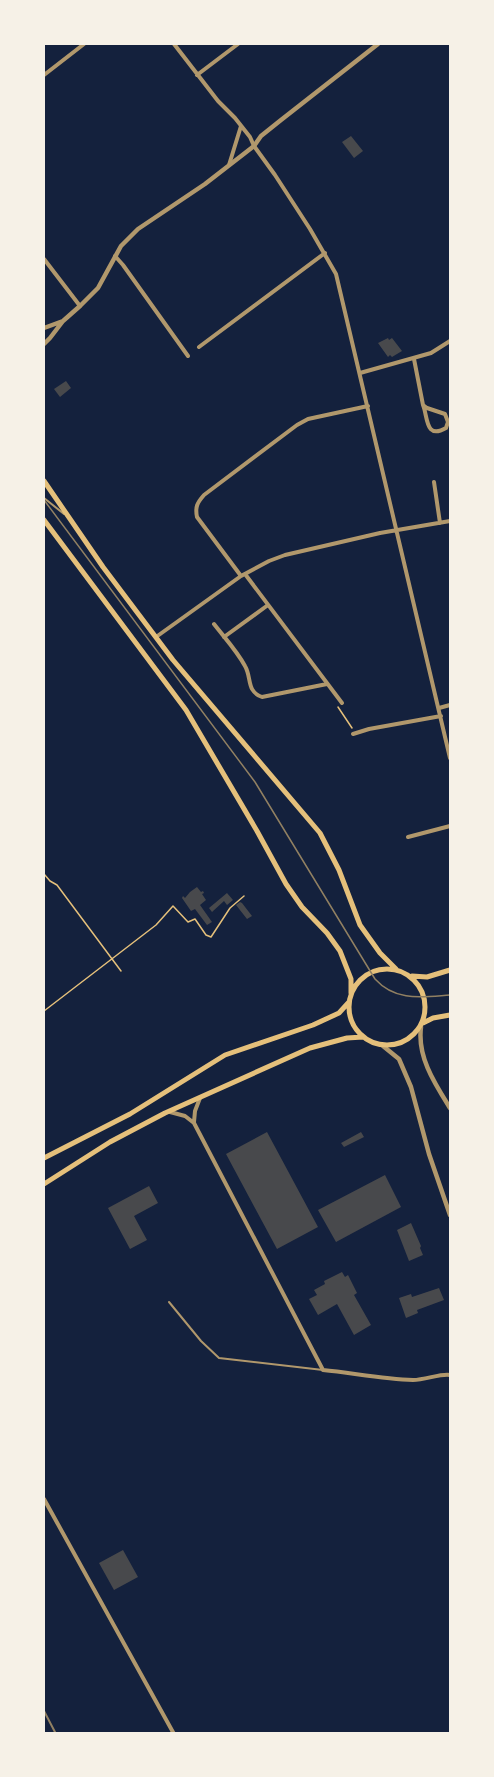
<svg xmlns="http://www.w3.org/2000/svg" width="494" height="1777" font-family="'Crimson Pro',serif">
	<rect width="100%" height="100%" fill="#14213d"/>
	<path fill="#48494c" d="M351 136 363 151 354 158 342 142Z
		M388 338 389 340 392 338 402 351 392 357 390 355 388 357 378 343Z
		M66 381 71 388 60 397 54 389Z
		M197 887 201 892 203 891 204 893 202 894 206 900 200 905 212 922 207 925 195 909 191 911 182 898 183 896 185 898 190 892Z
		M227 893 233 900 227 905 224 901 212 912 209 908Z
		M240 902 242 903 252 916 247 919 236 905Z
		M267 1132 318 1227 277 1249 226 1154Z
		M361 1132 364 1137 344 1147 341 1143Z
		M385 1175 401 1207 336 1242 318 1210Z
		M149 1186 158 1203 134 1216 147 1240 130 1249 108 1208Z
		M411 1223 421 1246 420 1248 423 1255 409 1261 397 1230Z
		M342 1272 345 1277 348 1275 357 1293 354 1295 371 1325 354 1335 337 1304 318 1315 309 1299 317 1295 314 1290 325 1284 324 1281Z
		M439 1288 444 1300 417 1310 418 1313 406 1318 399 1298 411 1294 412 1297Z
		M123 1550 138 1577 114 1590 99 1563Z"/>
	<g fill="none" stroke-linecap="round" stroke-linejoin="round">
		<path stroke="#e5c07b" stroke-width="1.5" d="M338 707 352 728
			M44 874 50 881 57 885 121 971
			M44 1011 156 925 173 906 188 922 195 919 206 935 211 937 230 908 244 896"/>
		<path stroke="#b1986c" stroke-width="2" d="M44 498 64 514
			M169 1302 201 1341 219 1358 323 1370"/>
		<path stroke="#b1986c" stroke-width="4" d="M174 44 218 101 235 118 250 137 254 146 275 175 310 229 336 274 450 758
			M44 75 84 44
			M197 75 238 44
			M229 165 241 126
			M115 256 123 265 188 356
			M44 259 80 306
			M199 347 325 253
			M414 359 423 405C428 417 425 440 446 428L448 422 445 414 427 408 423 405
			M360 373 431 353 450 341
			M434 482 440 523
			M245 574 342 703
			M241 576 197 517C195 507 197 503 204 495L297 425 308 419 368 406
			M214 624C224 637 237 651 245 666 252 678 246 691 262 697L327 684
			M156 637 241 576 269 561 285 555 380 533 450 521
			M224 637 268 605
			M439 708 450 705
			M353 734 369 729 441 716
			M408 837 450 826
			M170 1112 185 1116 194 1123 323 1370C353 1373 383 1379 413 1380 425 1380 442 1373 450 1375
			M194 1122 195 1111 200 1098
			M44 1499 174 1734"/>
		<path stroke="#b1986c" stroke-width="4.5" d="M44 328 63 321
			M44 344 50 338 63 321 80 306 98 288 121 246 138 229 205 184 245 153 254 146 261 136 281 120 378 44
			M421 1027C417 1057 435 1084 450 1108
			M383 1046 399 1059 411 1087 429 1154 450 1215"/>
		<path stroke="#e5c07b" stroke-width="5" d="M44 481 103 567 173 660 320 833 339 870 360 925 380 953 396 969
			M44 520 186 710 257 831 286 884 302 907 327 933 340 951 351 979V993
			M349 1007a38 38 0 1 1 76 0a38 38 0 1 1-76 0Z
			M412 976 427 977 450 970
			M423 1023 433 1018 450 1015
			M44 1158 130 1114 225 1055 313 1025 339 1013 349 1002
			M44 1184 110 1142 165 1113 310 1048 347 1038 363 1037"/>
		<path stroke="#918062" stroke-width="1.5" d="M44 500 255 782 375 979C396 1002 422 997 450 995"/>
		<path stroke="#918062" stroke-width="2" d="M44 1711 56 1734"/>
	</g>
	<rect width="494" height="1777" fill="none" stroke="#f6f1e7" stroke-width="90"/>
</svg>
